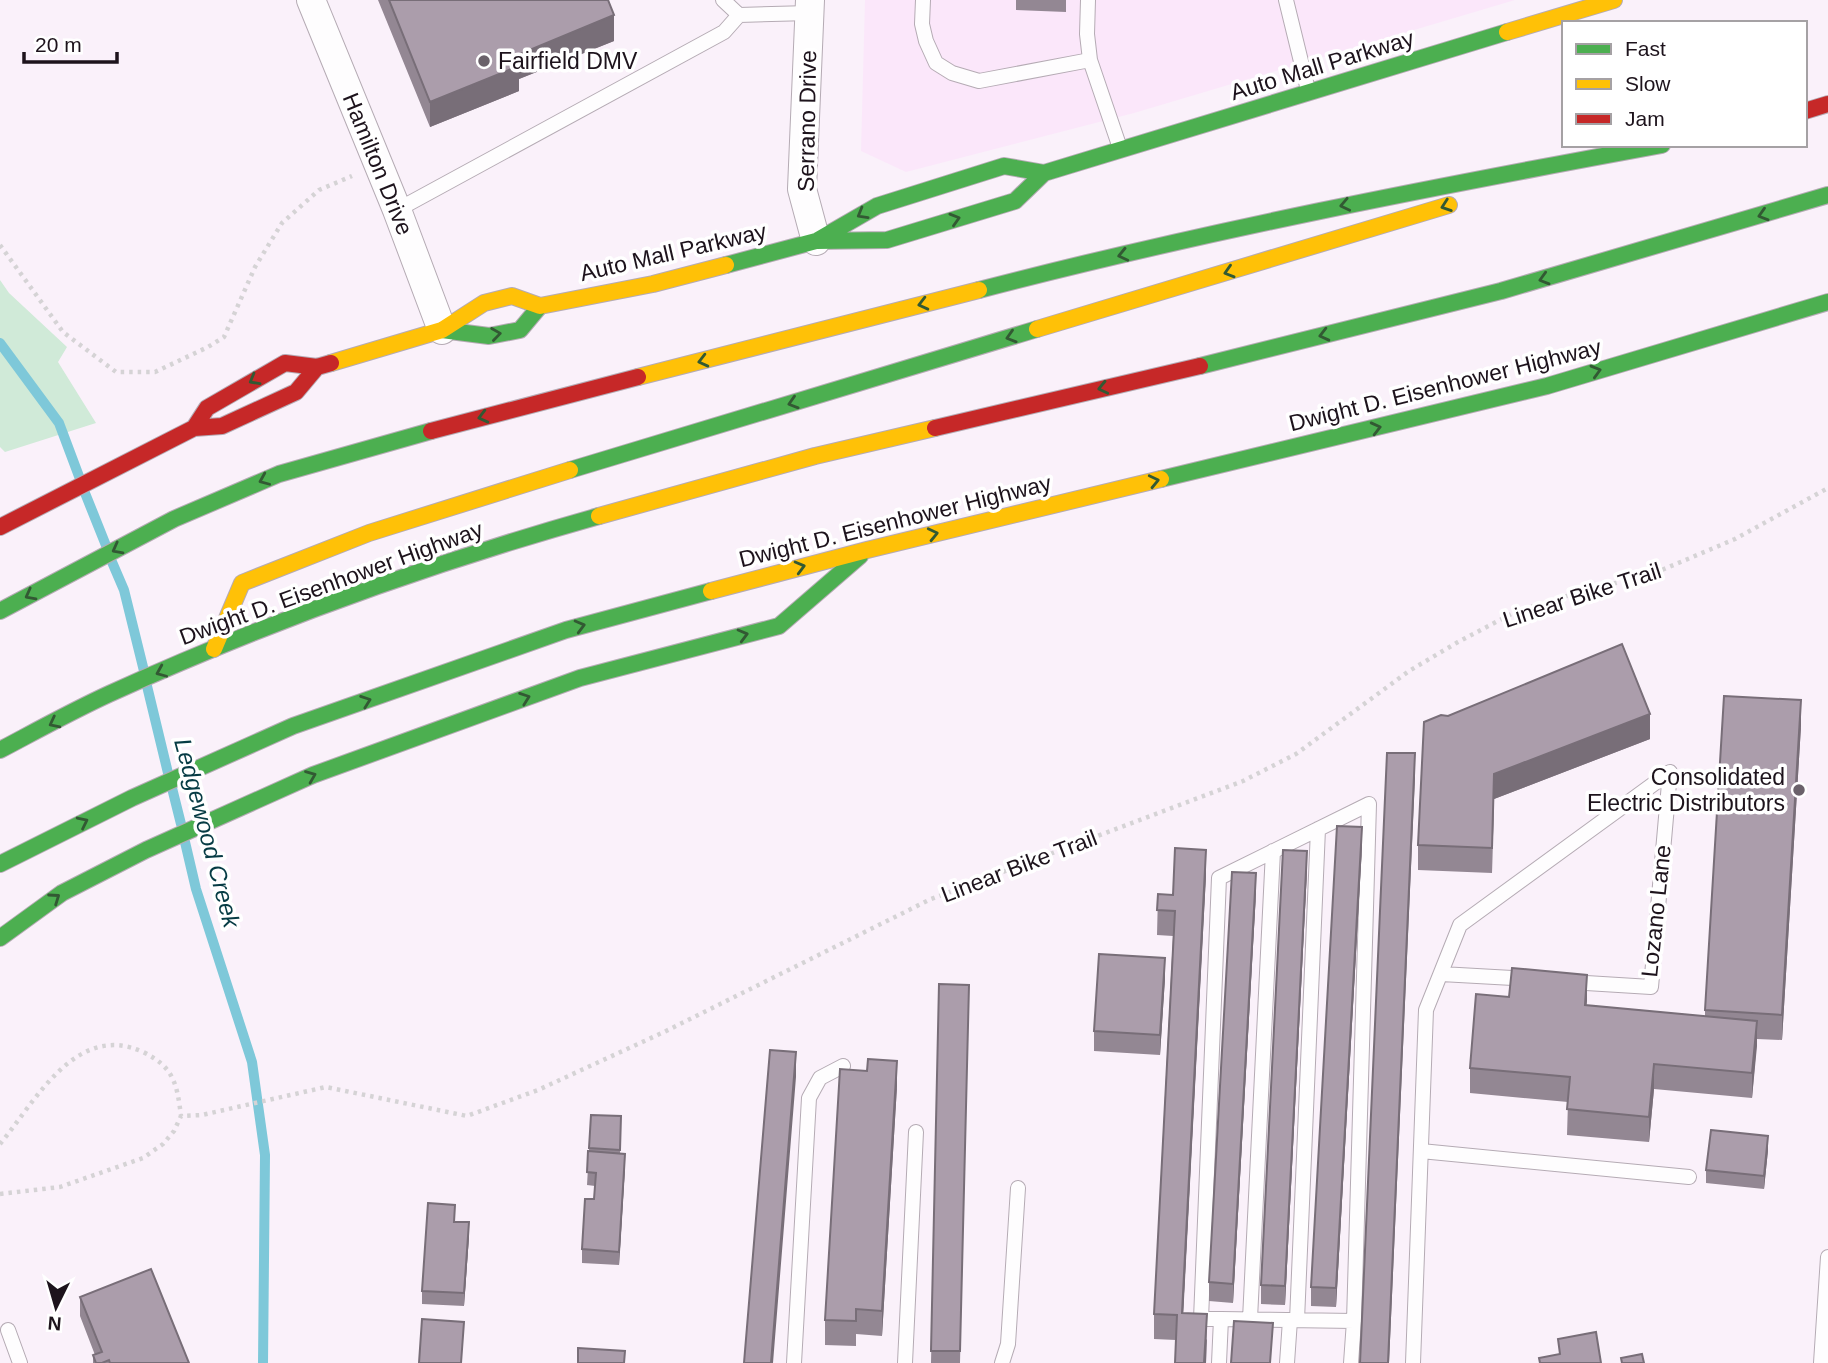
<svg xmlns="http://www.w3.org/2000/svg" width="1828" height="1363" font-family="Helvetica,sans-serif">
	<rect width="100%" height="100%" fill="#faf1fa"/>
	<path fill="#fbe7fa" d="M865 0H1515L1134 113 906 172 861 151Z"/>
	<path fill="#d0ead8" d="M0 280 9 293 67 347 58 362 96 423 5 452 0 447Z"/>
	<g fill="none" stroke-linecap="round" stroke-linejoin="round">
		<path stroke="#7ec8d9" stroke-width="10" d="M0 343 59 423 80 479
			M85 493 107 548
			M112 562 124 590 144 671
			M147 686 168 773
			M172 788 181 824
			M185 842 196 889 252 1062 265 1155 263 1363"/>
		<defs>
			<path id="lane" d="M723 0 739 15
				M923 0 922 24 926 41 936 63 952 73 979 81 1090 60
				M1088 0 1087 34 1090 60 1120 148
				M1286 0 1308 90
				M397 210 724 32 739 15 810 13
				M1441 974 1529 979
				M1421 1151 1689 1177
				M1221 1319H1201L1219 878 1369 804 1354 1321
				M1250 1319 1273 851
				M1297 1320 1318 829
				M8 1330 20 1363
				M794 1363 809 1098 820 1078 843 1066
				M905 1363 916 1132
				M1002 1363 1008 1344 1018 1188
				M1219 1363 1221 1319 1354 1321 1351 1363
				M1287 1363 1290 1320
				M1413 1363 1426 1010 1460 925 1670 772 1651 987 1570 982
				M1821 1363 1828 1257"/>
			<path id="street" d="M311 0 397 210 442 330
				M810 0 802 189 816 241"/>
			<path id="fast" d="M818 240 877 206 1004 166 1044 173 1507 32
				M726 265 816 241 887 240 1015 201 1044 173
				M979 290C1205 231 1433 187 1662 145
				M442 330 489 336 520 330 540 306
				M1200 366 1501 291 1828 195
				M570 470 1037 329
				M1161 479 1547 386 1828 302
				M0 611 174 519 279 474 431 431
				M0 750C36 731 72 711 109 694 267 622 432 563 599 516
				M0 864 132 798 293 726 566 630 711 591
				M0 938 62 893 146 850 313 775 580 678 779 626 860 556"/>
			<path id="slow" d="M1507 32 1614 0
				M1037 329 1449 205
				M331 363 442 330 484 303 512 296 540 306 653 284 726 265
				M638 377 979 290
				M599 516 815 456 935 428
				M711 591 867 550 1161 479
				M214 649 242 583 369 533 570 470"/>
			<path id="jam" d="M1805 111 1828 104
				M194 428 207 408 285 363 317 367 331 363
				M935 428 1200 366
				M431 431 638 377
				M0 527 194 428 222 426 296 392 317 367"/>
		</defs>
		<use href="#lane" stroke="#b5abb4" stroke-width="16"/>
		<use href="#street" stroke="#b5abb4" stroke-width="30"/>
		<use href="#fast" stroke="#b5abb4" stroke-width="18"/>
		<use href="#slow" stroke="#b5abb4" stroke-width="18"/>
		<use href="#jam" stroke="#b5abb4" stroke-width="18"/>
		<path stroke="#d5d3d5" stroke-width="4.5" stroke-dasharray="3.5 5" stroke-linecap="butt" d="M0 245 63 332 116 372H155L208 347 224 337 255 267 282 223 319 190 352 176
			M0 1144C35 1102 76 1021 143 1052 174 1067 177 1084 181 1116
			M0 1194 60 1187 143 1158 163 1144 174 1131 181 1116 202 1115 326 1087 467 1116 538 1090 664 1032 931 899 1243 781 1296 754 1409 671 1458 642 1517 611 1563 597 1657 572 1735 539 1828 488"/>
		<use href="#lane" stroke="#fefdfe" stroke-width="14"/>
		<use href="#street" stroke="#fefdfe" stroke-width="28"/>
		<use href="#fast" stroke="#4caf50" stroke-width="16"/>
		<use href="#slow" stroke="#ffc107" stroke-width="16"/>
		<use href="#jam" stroke="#c62828" stroke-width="16"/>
	</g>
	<path fill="#938793" d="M378 0H608L614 41 519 79V91L430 127Z
		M1016 0H1066V12L1016 10Z
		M1448 716 1650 739 1494 799 1492 873 1418 870V845Z
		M1801 726 1782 1040 1757 1039 1752 1098 1654 1089 1649 1142 1567 1135 1568 1102 1470 1093V1068L1587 1005 1705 1016V1010Z
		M1362 847 1336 1307 1311 1306V1287Z
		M1307 870 1285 1305 1261 1304V1285Z
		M1206 875 1183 1313 1207 1340 1206 1363H1175L1176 1340 1154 1339V1314L1173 936 1157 935 1158 894 1173 895Z
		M1256 893 1233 1303 1209 1301V1282Z
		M1165 978 1160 1055 1094 1051V1031Z
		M939 984 969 985 960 1363H931Z
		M897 1086 882 1336 856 1334V1346L825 1345V1320Z
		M591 1115 621 1116 620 1154 625 1167 619 1265 582 1263V1249L594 1199 595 1186 587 1185Z
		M1768 1150 1764 1189 1706 1183V1170Z
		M455 1222 469 1236 464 1306 422 1304V1291Z
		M80 1297 189 1363H93V1355H95L80 1316Z"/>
	<path fill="#786e78" d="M614 15V41L519 79V91L430 127V102L515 56Z
		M1801 700V726L1782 1040V1015Z
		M1650 714V739L1494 799 1492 873 1494 774Z
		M1415 753V778L1389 1363H1388Z
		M1362 827V847L1336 1307V1288Z
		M1206 850V875L1182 1338V1313Z
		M1307 851V870L1285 1305V1286Z
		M1256 873V893L1233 1303V1284Z
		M1165 958V978L1160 1055V1035Z
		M1587 975V1001L1585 1030V1005Z
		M1757 1021V1046L1752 1098V1073Z
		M796 1052V1077L773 1363H771Z
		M897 1061V1086L882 1336V1311Z
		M1654 1064V1089L1649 1142V1117Z
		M1768 1136V1150L1764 1189V1176Z
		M625 1154V1167L619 1265V1252Z
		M469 1222V1236L464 1306V1293Z
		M1207 1314 1206 1363H1204Z"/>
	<path fill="#ab9dab" stroke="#786e78" stroke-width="2" d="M389 0H608L614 15 515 56 519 66 430 102Z
		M1622 644 1650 714 1494 774 1492 848 1418 845 1424 722 1441 715 1448 716Z
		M1724 696 1801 700 1782 1015 1705 1010Z
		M1387 753H1415L1388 1363H1360Z
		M1337 826 1362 827 1336 1288 1311 1287Z
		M1175 848 1206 850 1182 1313 1207 1314 1204 1363H1175L1177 1315 1154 1314 1175 911 1157 910 1158 894 1173 895Z
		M1283 850 1307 851 1285 1286 1261 1285Z
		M1232 872 1256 873 1233 1284 1209 1282Z
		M1099 954 1165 958 1160 1035 1094 1031Z
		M1512 968 1587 975 1585 1005 1757 1021 1752 1073 1654 1064 1649 1117 1567 1109 1570 1077 1470 1068 1476 994 1509 997Z
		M939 984 969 985 960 1351H931Z
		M770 1050 796 1052 771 1363H744Z
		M868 1059 897 1061 882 1311 856 1309V1321L825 1320 840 1069 867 1071Z
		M591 1115 621 1116 620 1150 589 1148Z
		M1711 1130 1768 1136 1764 1176 1706 1170Z
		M588 1151 625 1154 619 1252 582 1249 585 1199H594L596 1173 587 1172Z
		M428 1203 455 1205 454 1222H469L464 1293 422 1291Z
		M151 1269 189 1363H110L109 1360 102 1363H96L93 1355 102 1352 80 1297Z
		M422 1319 464 1322 461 1363H419Z
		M1234 1321 1273 1323 1270 1363H1231Z
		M1596 1332 1601 1363H1540L1539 1358 1560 1354 1558 1339Z
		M578 1348 625 1351 624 1363H578Z
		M1642 1354 1644 1363H1622L1621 1358Z"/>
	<defs><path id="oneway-chevron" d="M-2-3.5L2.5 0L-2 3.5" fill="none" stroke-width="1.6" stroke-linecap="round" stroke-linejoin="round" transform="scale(1.75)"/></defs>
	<g stroke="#325933">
		<use href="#oneway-chevron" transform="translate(1345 205) rotate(168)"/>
		<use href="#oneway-chevron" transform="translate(1446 206) rotate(161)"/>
		<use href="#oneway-chevron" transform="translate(862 214) rotate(150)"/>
		<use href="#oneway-chevron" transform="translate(1763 215) rotate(163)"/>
		<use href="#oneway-chevron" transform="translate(955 219) rotate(-17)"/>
		<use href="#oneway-chevron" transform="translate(1123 255) rotate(167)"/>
		<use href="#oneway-chevron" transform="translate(1229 272) rotate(163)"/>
		<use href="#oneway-chevron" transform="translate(1544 279) rotate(164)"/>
		<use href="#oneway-chevron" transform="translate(923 304) rotate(166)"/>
		<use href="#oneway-chevron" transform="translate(496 334) rotate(-8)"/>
		<use href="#oneway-chevron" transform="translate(1324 335) rotate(166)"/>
		<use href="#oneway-chevron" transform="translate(1011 337) rotate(163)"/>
		<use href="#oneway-chevron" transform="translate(703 361) rotate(166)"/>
		<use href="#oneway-chevron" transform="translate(1596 371) rotate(-16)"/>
		<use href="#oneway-chevron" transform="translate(254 380) rotate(150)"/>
		<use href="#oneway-chevron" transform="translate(1103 388) rotate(167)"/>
		<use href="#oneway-chevron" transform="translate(793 403) rotate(163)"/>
		<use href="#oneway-chevron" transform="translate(483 417) rotate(166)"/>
		<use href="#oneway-chevron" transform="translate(1376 428) rotate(-14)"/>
		<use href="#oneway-chevron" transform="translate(264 480) rotate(157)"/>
		<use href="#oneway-chevron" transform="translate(1154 481) rotate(-13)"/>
		<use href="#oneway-chevron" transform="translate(933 534) rotate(-13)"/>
		<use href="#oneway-chevron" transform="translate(117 549) rotate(152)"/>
		<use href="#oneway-chevron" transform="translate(800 567) rotate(-15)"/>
		<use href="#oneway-chevron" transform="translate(30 595) rotate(152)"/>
		<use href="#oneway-chevron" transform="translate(580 626) rotate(-15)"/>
		<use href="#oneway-chevron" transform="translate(743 635) rotate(-15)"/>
		<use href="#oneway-chevron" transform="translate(161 672) rotate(157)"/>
		<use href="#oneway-chevron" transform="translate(525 698) rotate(-20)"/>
		<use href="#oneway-chevron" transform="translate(366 701) rotate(-20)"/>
		<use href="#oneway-chevron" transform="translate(54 723) rotate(153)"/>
		<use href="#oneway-chevron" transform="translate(311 776) rotate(-22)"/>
		<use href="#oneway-chevron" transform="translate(83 822) rotate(-26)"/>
		<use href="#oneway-chevron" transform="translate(55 898) rotate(-35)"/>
	</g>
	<g fill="#6a616a" stroke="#fff" stroke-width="2.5">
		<circle cx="484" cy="61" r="7"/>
		<circle cx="1799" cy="790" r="7"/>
	</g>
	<g text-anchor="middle" stroke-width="7" stroke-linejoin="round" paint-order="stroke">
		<g font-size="23" fill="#1d131c" stroke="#fff" text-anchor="start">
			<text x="498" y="69">Fairfield DMV</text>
			<text x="1785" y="785" text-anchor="end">Consolidated<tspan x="1785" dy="26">Electric Distributors</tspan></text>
		</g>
		<g font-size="23" fill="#1d131c" stroke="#fff">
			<text transform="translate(1322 65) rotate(-17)" y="8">Auto Mall Parkway</text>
			<text transform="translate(807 121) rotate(-89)" y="8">Serrano Drive</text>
			<text transform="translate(378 164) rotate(68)" y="8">Hamilton Drive</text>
			<text transform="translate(673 252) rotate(-13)" y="8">Auto Mall Parkway</text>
			<text transform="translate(1445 385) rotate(-14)" y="8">Dwight D. Eisenhower Highway</text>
			<text transform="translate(895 521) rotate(-14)" y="8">Dwight D. Eisenhower Highway</text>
			<text transform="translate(331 583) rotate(-20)" y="8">Dwight D. Eisenhower Highway</text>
			<text transform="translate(1582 595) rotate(-18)" y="8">Linear Bike Trail</text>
			<text transform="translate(1019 866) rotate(-21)" y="8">Linear Bike Trail</text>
			<text transform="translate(1656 911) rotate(-84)" y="8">Lozano Lane</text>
		</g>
		<g font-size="24" font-style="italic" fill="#063b44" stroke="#fff">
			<text transform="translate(207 833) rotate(75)" y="8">Ledgewood Creek</text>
		</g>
	</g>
	<rect x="1562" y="21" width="245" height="126" fill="#ffffff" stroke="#a5a1a4" stroke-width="2"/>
	<rect x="1576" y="44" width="35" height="10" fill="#4caf50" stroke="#a5a1a4" stroke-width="2"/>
	<text x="1625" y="56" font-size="21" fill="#1d131c">Fast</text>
	<rect x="1576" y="79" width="35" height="10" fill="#ffc107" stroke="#a5a1a4" stroke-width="2"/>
	<text x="1625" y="91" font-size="21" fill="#1d131c">Slow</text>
	<rect x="1576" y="114" width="35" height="10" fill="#c62828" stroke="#a5a1a4" stroke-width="2"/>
	<text x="1625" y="126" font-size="21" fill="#1d131c">Jam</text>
	<g transform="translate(56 1307) rotate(185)" stroke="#ffffff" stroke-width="5" paint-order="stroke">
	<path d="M0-5L12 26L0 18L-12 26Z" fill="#1d131c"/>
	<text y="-10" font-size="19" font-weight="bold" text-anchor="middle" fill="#1d131c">N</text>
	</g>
	<path d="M24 52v10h93v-10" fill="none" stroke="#1d131c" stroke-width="3.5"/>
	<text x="35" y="52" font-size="21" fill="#1d131c" stroke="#ffffff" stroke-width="5" paint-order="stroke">20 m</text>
</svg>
